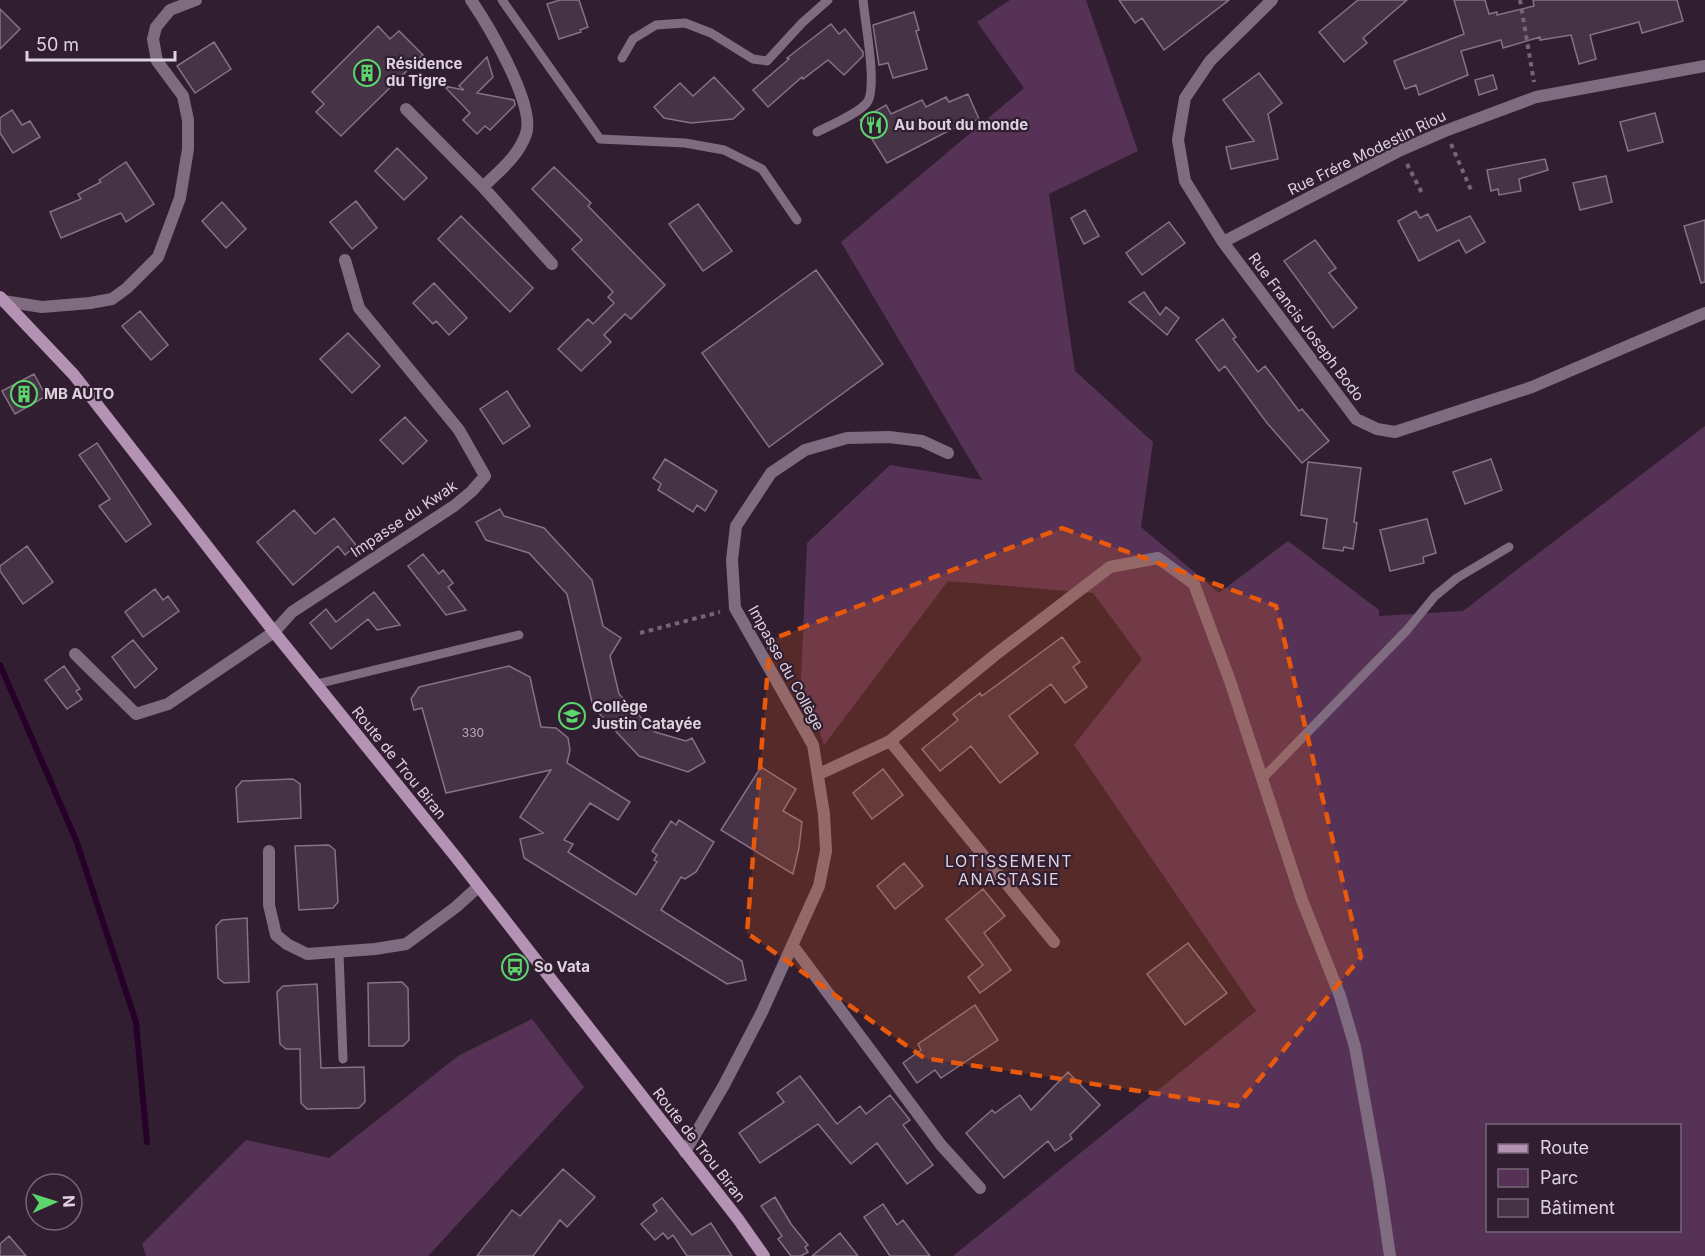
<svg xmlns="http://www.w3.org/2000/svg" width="1705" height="1256" font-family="Inter,sans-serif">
	<rect width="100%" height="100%" fill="#311f31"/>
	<path fill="#563257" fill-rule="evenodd" d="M1010 0H1086L1138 151 1049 194 1075 371 1153 442 1141 527 1219 593 1288 541 1379 610V616L1463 611 1705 426V1256H953L1256 1011 1074 745 1142 659 1093 593 948 581 824 745 801 680 807 543 890 465 982 480 841 242 1024 88 977 22ZM1488 1126H1680V1230H1488Z
		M532 1019 584 1087 428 1256H146L142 1244 246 1140 329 1158 458 1056Z"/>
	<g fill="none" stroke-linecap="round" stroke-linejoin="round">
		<path stroke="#270029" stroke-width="6" d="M0 665 76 840 136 1022 147 1142"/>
	</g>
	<path fill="#463346" stroke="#877186" stroke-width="1.5" d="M560 0H579L588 27 580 30 581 32 559 39 547 4Z
		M1119 0H1229L1164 50 1142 18 1135 23Z
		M1358 0H1407L1363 38 1367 43 1344 62 1319 32Z
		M1454 0H1485L1489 14 1497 12V15L1534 6 1533 0H1677L1683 21 1642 33 1639 22 1590 35 1596 59 1579 64 1571 35 1540 40V37L1503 48 1501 40 1461 51 1468 75 1419 95 1416 85 1405 89 1394 61 1464 34Z
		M0 9 20 29 0 49Z
		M914 12 919 30 916 31 927 69 893 78 888 63 879 65 873 25Z
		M831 24 839 34 845 29 863 52V56L844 75 828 60 803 79 802 77 768 107 753 90 789 59 787 58Z
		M378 26 390 39 399 31 423 55 341 136 316 112 324 104 312 92Z
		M214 42 231 69 195 93 177 66Z
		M487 57 493 77 477 93 514 100 515 105 490 130 485 126 477 134 463 120 470 113 444 86 464 90 459 86Z
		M1259 73 1282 103 1268 114 1278 159 1231 169 1226 147 1254 141 1223 100Z
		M1493 75 1497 89 1479 95 1475 80Z
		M714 77 744 109 733 119 691 123 664 118 654 107 680 83 693 96Z
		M968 94 979 119 952 129 887 163 860 120 886 105 891 114 922 100 926 107 946 97 949 102Z
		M12 110 22 125 30 121 40 137 13 153 0 133V118Z
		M1655 113 1663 142 1628 151 1620 122Z
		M397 148 427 178 404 200 375 171Z
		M1545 159 1548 170 1519 179 1521 191 1499 195 1498 189 1491 191 1487 170Z
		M126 162 154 204 126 222 121 213 61 238 50 212 81 199 78 194 101 182 99 180Z
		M554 167 591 203 588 206 665 285 631 319 625 314 604 335 611 342 581 371 558 349 588 319 593 324 614 303 608 297 613 292 572 249 582 240 532 189Z
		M1606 176 1612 202 1580 210 1573 183Z
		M356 201 377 228 352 249 330 222Z
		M222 202 246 229 226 248 202 221Z
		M698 204 732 251 703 271 669 224Z
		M1085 210 1099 236 1084 244 1071 218Z
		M1416 211 1420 218 1428 214 1437 231 1470 216 1485 242 1466 253 1459 240 1419 261 1398 221Z
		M461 216 533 288 510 312 438 239Z
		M1705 220V282L1701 283 1684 226Z
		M1169 222 1185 243 1142 275 1126 253Z
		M1315 240 1336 268 1329 273 1357 308 1333 328 1284 261Z
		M816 270 883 364 769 447 702 353Z
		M434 283 467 318 449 335 436 321 433 324 413 303Z
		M1144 292 1160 315 1166 307 1179 318 1167 335 1129 302Z
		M140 311 168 345 151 360 122 326Z
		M1223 319 1236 337 1233 339 1258 372 1265 366 1299 411 1302 409 1329 441 1302 463 1267 423 1225 366 1219 371 1196 340Z
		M348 333 380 366 352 393 320 359Z
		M34 374 46 396 15 414 2 391Z
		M507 391 530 426 503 444 480 409Z
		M405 417 427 441 403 464 380 440Z
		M97 443 151 524 126 542 99 506 110 499 79 455Z
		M665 459 717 491 705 511 697 505 693 512 658 490 661 484 653 478Z
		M1491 459 1502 490 1465 504 1453 472Z
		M1308 462 1361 468 1354 522 1357 523 1353 549 1344 547 1343 551 1323 548 1327 519 1301 515Z
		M500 509 504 516 544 528 592 580 603 626 621 638 610 656 619 694 655 732 686 741 692 738 705 762 688 772 639 756 593 707 567 594 529 553 486 540 476 522Z
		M294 510 315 534 334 518 356 545 345 555 338 546 293 585 257 542Z
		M1427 519 1436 553 1423 557 1424 563 1390 571 1380 530Z
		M27 546 53 582 23 604 0 571V566Z
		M423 554 439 574 443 570 453 583 448 587 466 610 446 615 408 566Z
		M155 589 163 600 168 596 179 611 143 637 125 612Z
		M374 592 400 625 377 630 368 619 331 649 310 623 326 609 336 622Z
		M1062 637 1080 662 1073 667 1087 687 1065 703 1051 684 1009 716 1038 753 1000 783 971 746 940 771 922 749 958 720 953 714 980 693 982 696Z
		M133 640 157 669 135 688 112 657Z
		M64 666 80 689 76 691 82 699 67 709 45 680Z
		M509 666 530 677 541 727 556 728 568 738 570 750 567 763 630 802 618 820 590 803 564 840 573 844 568 852 636 895 657 862 654 860 657 855 652 851 671 821 676 825 679 820 714 842 696 872 685 879 681 877 661 910 742 961 746 980 727 984 524 858 520 839 543 833 520 817 551 770 446 793 422 708 414 710 411 699 419 687Z
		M761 767 796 789 783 811 802 822 799 848 793 874 721 830Z
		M883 769 903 795 872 819 853 793Z
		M293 779 300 784 301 818 238 822 236 788 242 781Z
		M329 845 335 850 338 902 333 908 299 910 295 846Z
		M904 863 923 886 895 909 877 886Z
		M983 889 1005 916 984 933 1011 970 980 993 968 977 983 965 946 919Z
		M247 918 249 982 224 983 218 978 216 926 222 920Z
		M1188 943 1227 993 1185 1025 1147 974Z
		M402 982 408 988 409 1040 403 1046H369L368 983Z
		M317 984 321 1068 364 1067 365 1102 359 1108 307 1109 301 1103 300 1049H286L280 1044 277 992 283 986Z
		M975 1005 998 1040 941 1078 935 1070 917 1083 903 1063 921 1050 918 1044Z
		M1068 1072 1100 1105 1070 1135 1072 1139 1055 1151 1048 1141 1004 1178 966 1133 992 1110 995 1113 1020 1095 1031 1110Z
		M800 1076 837 1124 860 1106 866 1114 890 1095 910 1120 903 1125 933 1165 907 1184 877 1143 851 1164 818 1124 760 1163 739 1133 784 1102 777 1093Z
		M563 1169 595 1197 567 1227 560 1220 533 1256H477L512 1210 520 1216Z
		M775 1197 791 1224 808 1245 805 1247 808 1252 801 1256H791L778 1239 782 1236 761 1206Z
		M662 1198 692 1235 711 1223 732 1256H687L673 1235 668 1239 663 1233 655 1240 641 1224 657 1211 653 1205Z
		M883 1204 897 1225 903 1220 930 1256H890L864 1217Z
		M840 1233 858 1256H812Z
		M9 1236 26 1256H0V1244Z"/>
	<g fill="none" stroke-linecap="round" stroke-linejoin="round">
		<path stroke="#756675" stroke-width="4" stroke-dasharray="4.5 4.5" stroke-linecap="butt" d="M1520 0 1534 82
			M1451 144 1471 190
			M1407 164 1423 195
			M640 633 720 612"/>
		<path stroke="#806c80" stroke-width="9" d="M502 0 600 139 685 143 724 150 762 169 797 220
			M622 58 633 39 656 25 685 23 711 33 753 59 767 61 802 23 828 0
			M817 132C829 126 862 112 868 101 877 84 865 22 863 0
			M317 684 519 635
			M1263 778 1407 630 1435 596 1457 578 1509 547
			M339 953 343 1059"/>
		<path stroke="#806c80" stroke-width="12" d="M471 0C488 25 536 105 526 134 518 157 499 171 483 187
			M1272 0 1210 61 1185 98 1178 140 1185 181 1223 242 1356 419 1377 429 1395 432 1532 387 1705 313
			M406 109 483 187 552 264
			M1223 242 1401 150 1445 131 1536 97 1705 66
			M3 301 42 307 90 303 112 299 127 288 158 257 180 198 188 149V120L183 96 157 61 153 39 156 27 170 10 196 0
			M75 654 136 714 168 704 274 632 292 612 454 506 472 491 485 476 459 430 359 308 345 260
			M890 741 1054 942
			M819 774 890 741 995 655 1110 567 1158 558 1194 584 1230 681 1302 900 1340 996 1355 1047 1379 1181 1390 1256
			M269 851V905L276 935 287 944 307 954 375 949 406 944 456 907 478 887
			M793 946 941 1145 980 1188
			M685 1152 724 1085 762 1012 819 886 826 851 824 814 813 745 735 608 732 560 736 526 771 473 805 450 847 438 889 437 922 441 948 453"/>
		<path stroke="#b492b4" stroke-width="12" d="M0 297 74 375 274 632 455 856 738 1219 764 1256"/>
	</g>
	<path fill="#e8590c" fill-opacity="0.2" stroke="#e8590c" stroke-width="4.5" stroke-dasharray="12 8" stroke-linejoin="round" d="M1062 528 1276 606 1361 957 1237 1106 924 1058 747 933 770 640Z"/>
	<defs>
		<symbol id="building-ring" viewBox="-11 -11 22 22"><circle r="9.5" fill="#311f31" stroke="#5cd56d" stroke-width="1.5"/><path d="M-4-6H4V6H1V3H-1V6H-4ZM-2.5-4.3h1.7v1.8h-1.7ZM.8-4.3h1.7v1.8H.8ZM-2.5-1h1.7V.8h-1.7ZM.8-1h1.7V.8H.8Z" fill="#5cd56d"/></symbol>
		<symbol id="restaurant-ring" viewBox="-11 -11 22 22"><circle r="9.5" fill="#311f31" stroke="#5cd56d" stroke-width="1.5"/><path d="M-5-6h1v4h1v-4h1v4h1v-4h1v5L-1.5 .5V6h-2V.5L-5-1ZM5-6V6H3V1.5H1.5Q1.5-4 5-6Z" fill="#5cd56d"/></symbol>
		<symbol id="school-ring" viewBox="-11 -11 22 22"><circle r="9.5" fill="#311f31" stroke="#5cd56d" stroke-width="1.5"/><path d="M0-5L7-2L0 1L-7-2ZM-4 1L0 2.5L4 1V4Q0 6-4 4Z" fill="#5cd56d"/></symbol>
		<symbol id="bus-ring" viewBox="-11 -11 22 22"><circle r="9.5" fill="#311f31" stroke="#5cd56d" stroke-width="1.5"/><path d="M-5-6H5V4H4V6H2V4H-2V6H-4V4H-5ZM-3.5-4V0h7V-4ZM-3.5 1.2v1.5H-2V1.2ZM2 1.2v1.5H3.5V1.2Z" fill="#5cd56d"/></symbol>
	</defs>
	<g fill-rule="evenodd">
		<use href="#building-ring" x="352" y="58" width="30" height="30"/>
		<use href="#restaurant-ring" x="859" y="110" width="30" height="30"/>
		<use href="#building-ring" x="9" y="379" width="30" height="30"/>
		<use href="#school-ring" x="557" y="701" width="30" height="30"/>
		<use href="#bus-ring" x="500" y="952" width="30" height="30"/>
	</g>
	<g text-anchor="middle" stroke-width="4.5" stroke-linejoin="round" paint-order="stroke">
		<g font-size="12" fill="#b8aab8">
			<text x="473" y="737">330</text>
		</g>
		<g font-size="15" font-weight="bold" fill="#ded2de" stroke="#311f31" text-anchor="start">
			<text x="386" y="69">Résidence<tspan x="386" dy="17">du Tigre</tspan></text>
			<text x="894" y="130">Au bout du monde</text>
			<text x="44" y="399">MB AUTO</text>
			<text x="592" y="712">Collège<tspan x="592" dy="17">Justin Catayée</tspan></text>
			<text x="534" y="972">So Vata</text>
		</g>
		<g font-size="15" fill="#ded2de" stroke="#311f31">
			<text transform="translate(1367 153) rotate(-26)" y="5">Rue Frére Modestin Riou</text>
			<text transform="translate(1306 327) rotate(53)" y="5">Rue Francis Joseph Bodo</text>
			<text transform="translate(404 519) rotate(-34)" y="5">Impasse du Kwak</text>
			<text transform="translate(786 668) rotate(61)" y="5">Impasse du Collège</text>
			<text transform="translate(399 763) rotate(51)" y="5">Route de Trou Biran</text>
			<text transform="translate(699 1145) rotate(52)" y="5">Route de Trou Biran</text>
		</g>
		<g font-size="16" letter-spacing="1.5" fill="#ded2de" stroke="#311f31">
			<text x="1009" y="867">LOTISSEMENT<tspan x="1009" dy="18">ANASTASIE</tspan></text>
		</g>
	</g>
	<rect x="1486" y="1124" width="195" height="108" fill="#311f31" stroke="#766776" stroke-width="1.5"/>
	<rect x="1498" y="1144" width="30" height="9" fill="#b492b4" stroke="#766776" stroke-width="1.5"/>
	<text x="1540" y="1154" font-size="18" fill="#ded2de">Route</text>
	<rect x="1498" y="1169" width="30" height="18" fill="#563257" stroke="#766776" stroke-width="1.5"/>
	<text x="1540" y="1184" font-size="18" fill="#ded2de">Parc</text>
	<rect x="1498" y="1199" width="30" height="18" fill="#463346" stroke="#766776" stroke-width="1.5"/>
	<text x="1540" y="1214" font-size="18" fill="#ded2de">Bâtiment</text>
	<g transform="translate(54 1202) rotate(87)"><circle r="28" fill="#311f31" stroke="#766776" stroke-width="1.5"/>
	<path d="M0-4.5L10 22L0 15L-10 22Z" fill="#5cd56d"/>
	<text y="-9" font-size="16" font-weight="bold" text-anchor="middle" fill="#ded2de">N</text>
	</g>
	<path d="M27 51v9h148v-9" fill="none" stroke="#ded2de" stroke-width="3"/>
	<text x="36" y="51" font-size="18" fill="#ded2de" stroke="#311f31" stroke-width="4.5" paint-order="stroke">50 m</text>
</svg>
